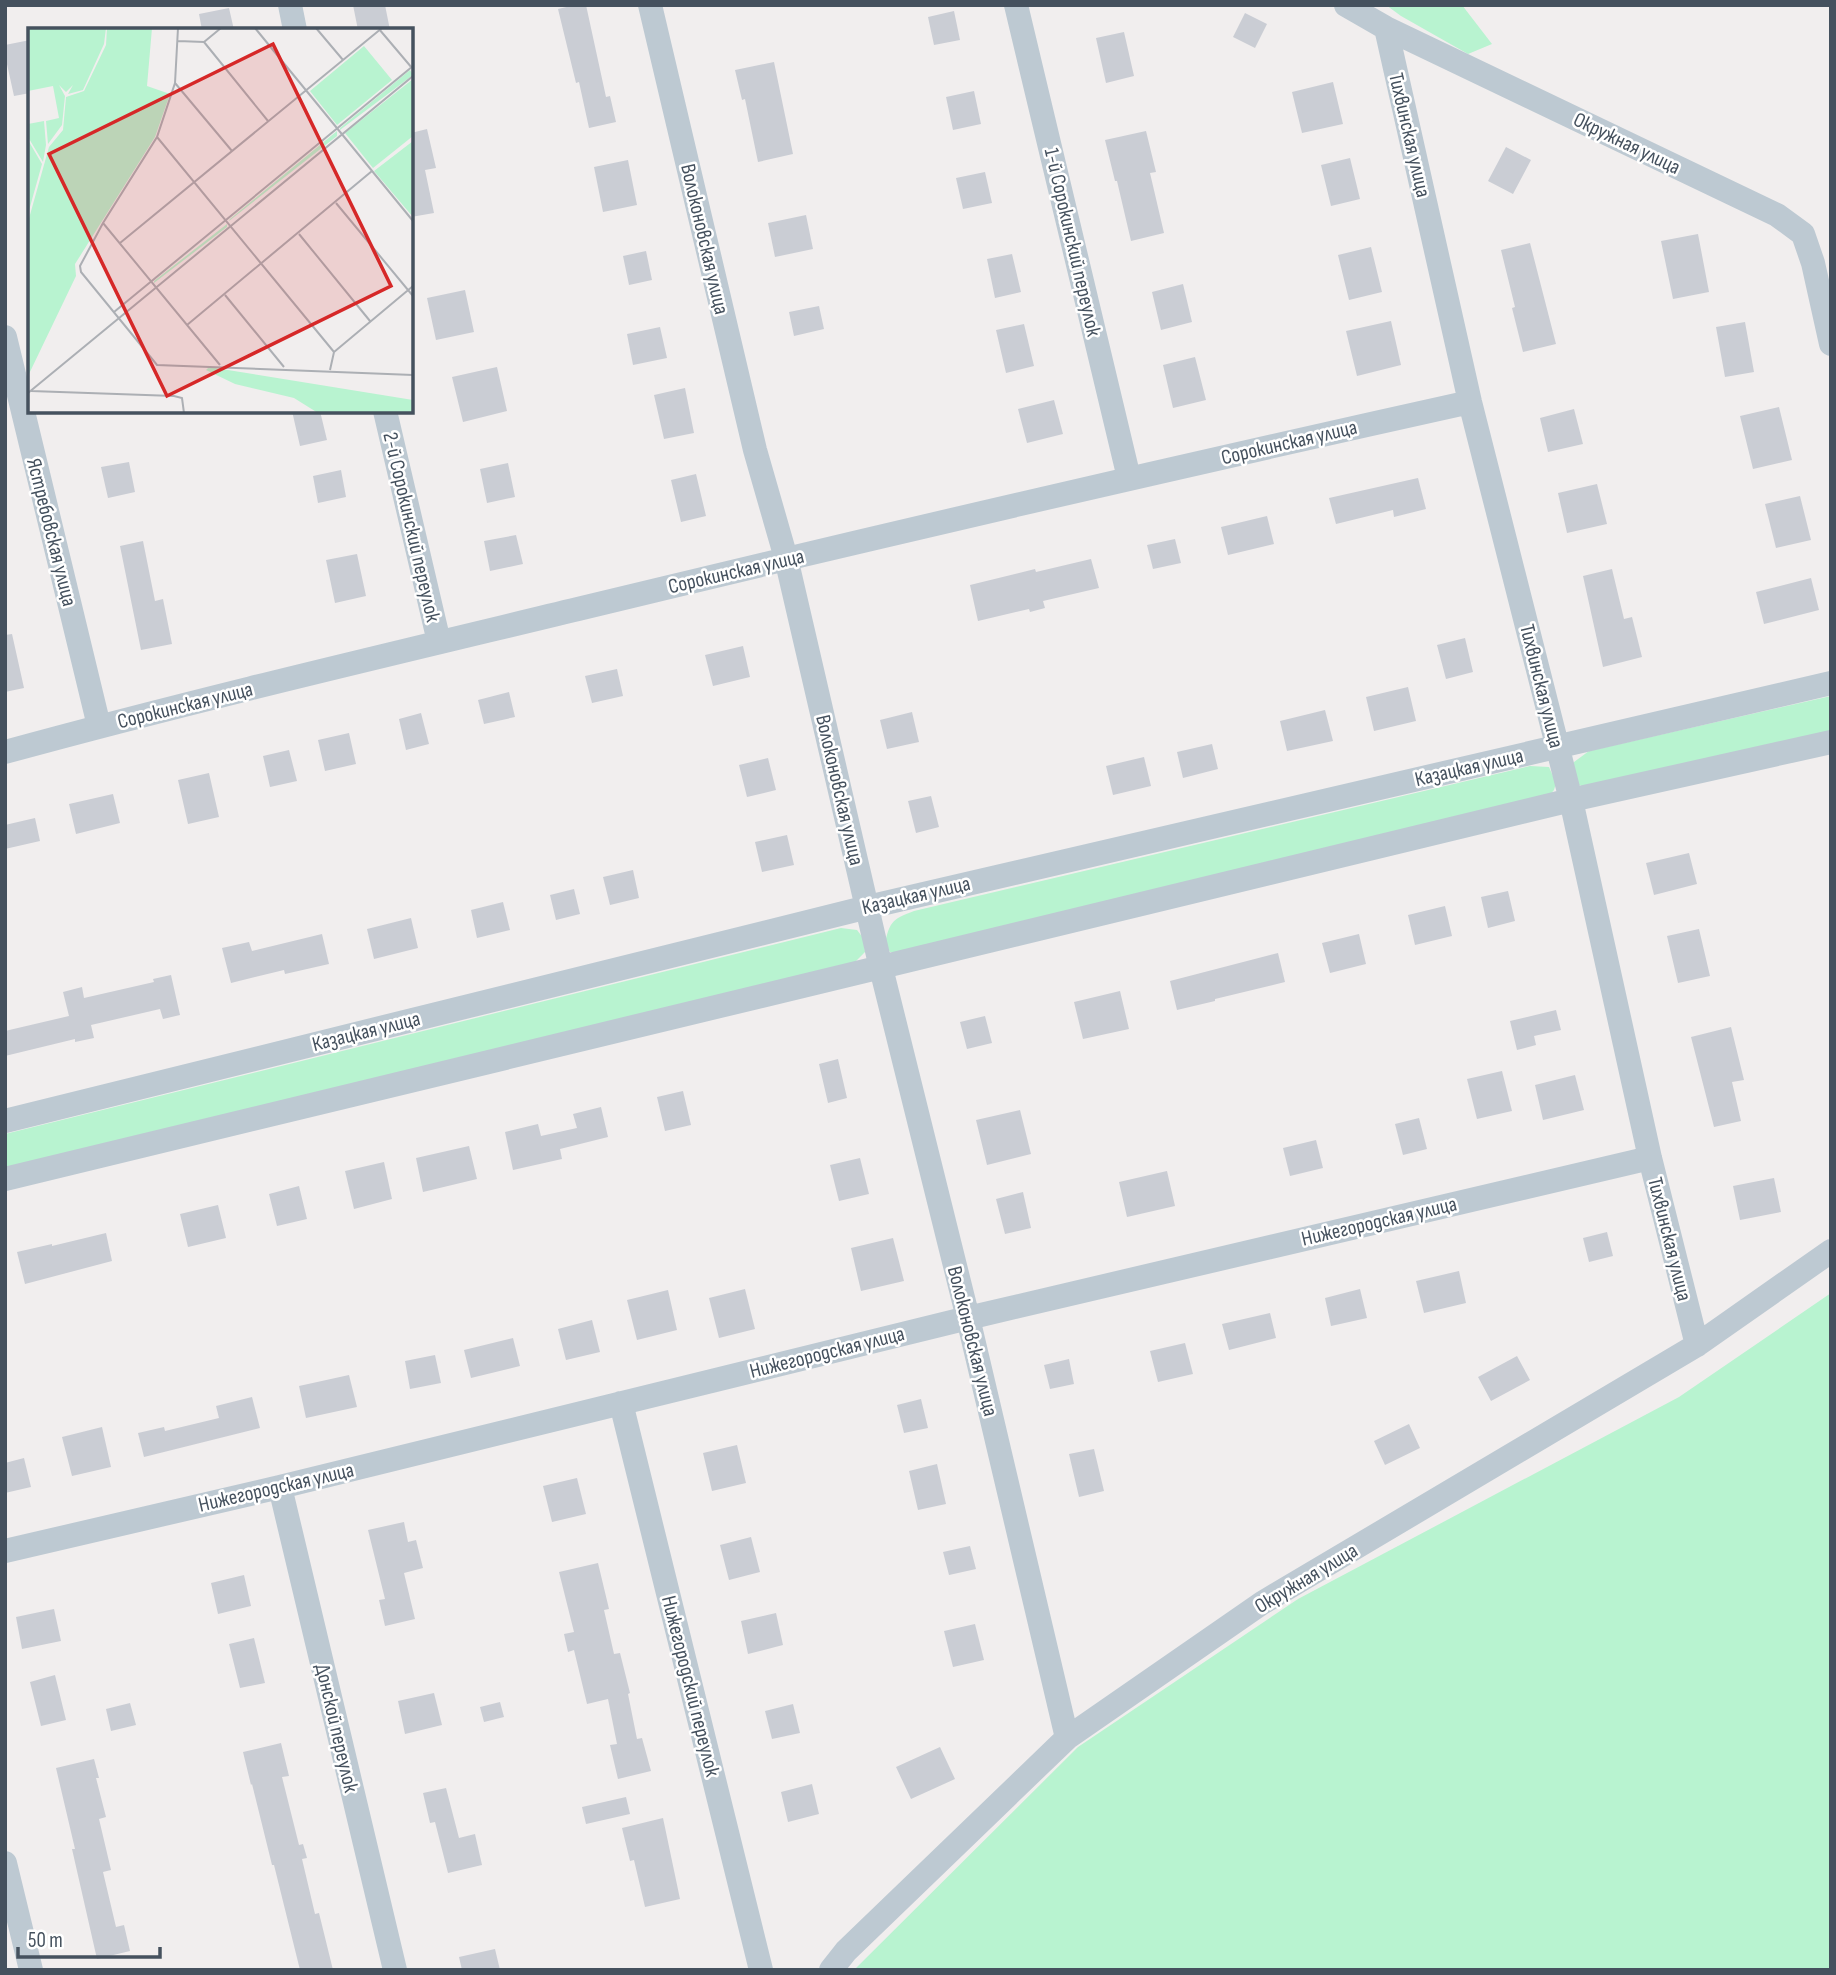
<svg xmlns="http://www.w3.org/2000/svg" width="1836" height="1975" font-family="'Sofia Sans Condensed',sans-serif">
	<rect width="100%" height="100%" fill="#f1eeee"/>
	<path fill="#b8f3d0" d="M1386 5H1462L1492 44 1468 54 1401 16Z
		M1831 696V732L1585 787 1576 784 1571 777 1574 762 1589 751Z
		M1530 766 1549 767 1556 783 1554 790 1548 797 909 953 890 952 885 943C890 921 893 919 914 911Z
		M841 928 857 930 864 939 865 952 851 966 5 1173V1134Z
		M1831 1293V1970H854L1078 1747 1298 1599 1679 1397Z"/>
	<path fill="#cacdd4" d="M353 5H385L390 30H358Z
		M575 5H586L606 97 610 96 616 122 589 128 579 82 576 83 558 9Z
		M229 8 234 30H202L199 14Z
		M954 11 960 40 934 45 928 17Z
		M1245 13 1267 24 1255 48 1233 37Z
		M1124 32 1134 76 1106 83 1096 38Z
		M30 40V93L14 96 5 55V45Z
		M774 62 793 154 758 162 745 99 742 100 735 70Z
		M1333 82 1343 124 1302 133 1292 92Z
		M974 91 981 124 953 130 946 97Z
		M427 129 436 168 425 170 434 213 411 217V133Z
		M1146 131 1156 172 1150 173 1164 233 1131 241 1117 181H1115L1105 140Z
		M1506 147 1531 160 1513 194 1488 181Z
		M1350 158 1360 199 1331 206 1321 165Z
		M628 160 637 205 603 212 594 167Z
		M985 172 992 203 963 209 956 178Z
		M806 215 813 249 775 257 768 223Z
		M1698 234 1709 292 1673 299 1661 241Z
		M1530 243 1556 344 1523 352 1512 308 1515 307 1501 250Z
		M1371 247 1382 292 1349 300 1338 255Z
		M646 251 652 280 629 285 623 256Z
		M1012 254 1021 292 995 298 987 259Z
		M1183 284 1192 322 1161 330 1152 292Z
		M465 290 474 332 436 340 427 298Z
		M819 306 824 329 794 336 789 312Z
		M1391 321 1401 365 1357 376 1346 331Z
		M1745 322 1754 372 1725 377 1716 327Z
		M1024 324 1034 366 1006 373 996 330Z
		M660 327 667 358 633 365 627 334Z
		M1195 357 1206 400 1173 408 1163 365Z
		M497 367 507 411 463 422 452 377Z
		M685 388 694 433 664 439 654 395Z
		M1054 400 1063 434 1027 443 1018 409Z
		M1779 407 1792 460 1753 469 1740 416Z
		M1574 409 1583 444 1548 452 1540 418Z
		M292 411H320L327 440 300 446Z
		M129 462 135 492 108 498 101 467Z
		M508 463 515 497 487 503 480 469Z
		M341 470 346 497 318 503 313 476Z
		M696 474 706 516 681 522 671 480Z
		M1418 478 1426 509 1394 517 1393 510 1336 524 1329 498Z
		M1597 484 1607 524 1567 533 1558 493Z
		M1800 496 1811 540 1776 548 1765 504Z
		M1267 516 1274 544 1228 555 1221 527Z
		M516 535 523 564 490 571 484 541Z
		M1175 539 1181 563 1153 569 1147 545Z
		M143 541 155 601 163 599 172 644 141 650 120 546Z
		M357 554 366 596 335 603 326 560Z
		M1091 559 1099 588 1043 601 1045 608 1030 612 1029 609 978 621 970 585 1035 569 1036 572Z
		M1612 569 1624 619 1632 617 1642 657 1603 667 1583 576Z
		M1811 578 1819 610 1764 624 1756 592Z
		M12 634 24 688 5 692V635Z
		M1465 638 1473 672 1446 679 1437 645Z
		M743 646 750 677 713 686 705 655Z
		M617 669 623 696 592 703 585 676Z
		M1408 687 1416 721 1374 731 1366 697Z
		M509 692 515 717 484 724 478 700Z
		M1325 710 1333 741 1287 751 1280 721Z
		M912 712 919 742 887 749 880 720Z
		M421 713 429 744 406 750 399 719Z
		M349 733 356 764 325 771 318 740Z
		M1212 744 1218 769 1183 778 1177 752Z
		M289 750 297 781 270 787 263 756Z
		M1144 757 1151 786 1113 795 1106 766Z
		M768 758 776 790 747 797 739 765Z
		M209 773 219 817 188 824 178 780Z
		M113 794 120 823 76 834 69 804Z
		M931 796 939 827 916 833 908 801Z
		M35 818 40 841 5 849V825Z
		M787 835 794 865 762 872 755 842Z
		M1689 853 1697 884 1654 895 1646 863Z
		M633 870 639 898 610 905 603 877Z
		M574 889 580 914 556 920 550 895Z
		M1508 891 1515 921 1488 928 1481 897Z
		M503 902 510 930 477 938 471 910Z
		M1445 906 1452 936 1415 945 1408 915Z
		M411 918 418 948 374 959 367 929Z
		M1699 929 1710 976 1678 983 1667 936Z
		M322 934 329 964 285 974 284 970 231 983 222 948 249 942 252 951Z
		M1359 934 1366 964 1330 973 1322 943Z
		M1278 953 1285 982 1215 999V1001L1177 1010 1170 981Z
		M171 975 180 1015 163 1019 160 1009 91 1025 94 1038 75 1042V1039L5 1056V1031L69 1016 63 992 82 987 84 998 154 982 153 979Z
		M1120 991 1129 1029 1083 1039 1074 1002Z
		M1556 1010 1561 1030 1534 1036 1536 1045 1517 1050 1510 1021Z
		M985 1016 992 1043 967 1049 960 1022Z
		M1731 1027 1744 1080 1732 1082 1741 1121 1714 1127 1691 1037Z
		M838 1059 847 1098 828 1103 819 1064Z
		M1502 1071 1512 1111 1477 1119 1467 1079Z
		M1575 1075 1584 1110 1543 1120 1535 1085Z
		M683 1091 691 1125 665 1131 657 1097Z
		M601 1107 608 1137 560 1149 562 1159 513 1170 505 1132 538 1124 541 1136 577 1128 573 1114Z
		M1020 1110 1031 1154 987 1165 976 1120Z
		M1419 1118 1427 1149 1403 1155 1395 1124Z
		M1316 1140 1323 1168 1290 1176 1283 1148Z
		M469 1146 477 1179 423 1192 416 1158Z
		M860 1158 869 1194 839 1201 830 1165Z
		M384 1162 392 1199 354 1209 345 1171Z
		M1167 1171 1175 1206 1127 1217 1119 1182Z
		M1774 1178 1781 1212 1740 1220 1733 1186Z
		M299 1186 307 1219 277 1226 269 1194Z
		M1023 1192 1031 1228 1005 1234 996 1199Z
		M218 1205 226 1238 188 1247 180 1214Z
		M1607 1232 1613 1256 1589 1262 1583 1238Z
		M106 1233 112 1261 25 1284 17 1252 52 1244V1246Z
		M893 1238 904 1281 861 1291 851 1248Z
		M1459 1271 1466 1303 1424 1313 1416 1281Z
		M745 1289 755 1329 719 1338 709 1298Z
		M1360 1289 1367 1318 1331 1326 1325 1298Z
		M668 1290 677 1330 637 1340 627 1300Z
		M1270 1313 1276 1338 1229 1350 1222 1324Z
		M592 1320 600 1352 566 1360 558 1329Z
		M513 1338 520 1366 471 1378 464 1350Z
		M1185 1343 1193 1374 1158 1382 1150 1351Z
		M435 1355 441 1383 410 1389 405 1361Z
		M1517 1356 1530 1380 1491 1401 1478 1377Z
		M1069 1359 1074 1384 1050 1389 1044 1365Z
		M349 1375 357 1407 306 1418 299 1386Z
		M252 1397 260 1428 144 1457 138 1433 164 1427 165 1431 219 1418 216 1406Z
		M921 1399 928 1428 904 1433 897 1405Z
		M1409 1424 1420 1448 1385 1465 1374 1441Z
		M102 1427 111 1467 72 1476 62 1437Z
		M737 1445 746 1483 712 1491 703 1453Z
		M1094 1449 1104 1491 1079 1497 1069 1454Z
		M24 1458 31 1487 5 1493V1463Z
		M937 1464 946 1504 918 1510 909 1471Z
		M577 1478 586 1514 552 1522 543 1486Z
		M404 1522 408 1542 416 1540 423 1568 404 1573 415 1619 385 1626 379 1600 385 1599 368 1530Z
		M751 1537 760 1572 729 1580 720 1545Z
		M970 1546 976 1569 949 1575 943 1552Z
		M598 1563 609 1609 604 1610 614 1654 620 1653 630 1693 628 1694 637 1739 642 1738 651 1771 618 1779 610 1745 617 1744 608 1699 587 1704 574 1650 568 1652 564 1634 574 1632 559 1572Z
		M244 1575 251 1606 218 1614 211 1583Z
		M54 1609 61 1641 22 1649 16 1617Z
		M776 1613 783 1645 748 1654 741 1621Z
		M975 1624 984 1660 953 1667 944 1631Z
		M254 1638 265 1683 240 1688 229 1644Z
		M55 1675 66 1720 41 1726 30 1682Z
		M434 1693 442 1725 405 1734 398 1701Z
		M500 1702 504 1717 484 1722 480 1707Z
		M130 1703 136 1725 111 1731 106 1709Z
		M793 1704 800 1733 772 1739 765 1711Z
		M281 1743 289 1776 282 1777 299 1845 303 1844 307 1858 302 1859 315 1914 319 1913 333 1970H300L274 1865H272L252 1784 251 1785 243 1752Z
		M940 1747 955 1779 911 1799 896 1767Z
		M94 1759 99 1778H96L106 1817 99 1819 111 1870 103 1872 116 1927 124 1925 130 1951 97 1959 72 1849H75L56 1768Z
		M812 1784 819 1814 788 1822 781 1792Z
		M446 1788 459 1838 475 1834 482 1865 448 1873 435 1822 430 1823 423 1793Z
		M626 1797 630 1814 586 1824 582 1807Z
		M663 1818 680 1899 645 1907 634 1860 630 1861 622 1828Z
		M495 1949 500 1970H462L459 1957Z"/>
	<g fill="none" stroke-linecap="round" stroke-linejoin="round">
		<path stroke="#bdc9d2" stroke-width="24" d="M290 5 295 30
			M650 5 755 450 786 558 881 968 968 1318 1067 1738
			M1016 5 1129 478
			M1346 5 1386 28 1777 215 1803 234 1813 263 1831 344
			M1386 28 1470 402 1571 800 1650 1158 1697 1345
			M5 337 99 726
			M385 411 439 642
			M5 752C195 700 387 655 578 609 875 537 1172 468 1470 402
			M5 1121 868 907 1831 683
			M5 1179 1571 800 1831 742
			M621 1403 761 1970
			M280 1487 395 1970
			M5 1551 280 1487 968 1318 1650 1158
			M5 1863 31 1970
			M831 1970 846 1951 1067 1738 1262 1603 1697 1345 1831 1251"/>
	</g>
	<g text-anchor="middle" stroke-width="5" stroke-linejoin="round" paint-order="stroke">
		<g font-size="21" fill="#45515e" stroke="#fff">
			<text transform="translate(1410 135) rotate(77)" y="7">Тихвинская улица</text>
			<text transform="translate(1627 143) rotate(26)" y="7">Окружная улица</text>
			<text transform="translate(705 239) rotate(77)" y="7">Волоконовская улица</text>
			<text transform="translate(1073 242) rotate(77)" y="7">1-й Сорокинский переулок</text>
			<text transform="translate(1289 442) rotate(-13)" y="7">Сорокинская улица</text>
			<text transform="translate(412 527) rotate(77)" y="7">2-й Сорокинский переулок</text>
			<text transform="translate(52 532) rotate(76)" y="7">Ястребовская улица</text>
			<text transform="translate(736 571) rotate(-13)" y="7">Сорокинская улица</text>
			<text transform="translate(1542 686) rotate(76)" y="7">Тихвинская улица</text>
			<text transform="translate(185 705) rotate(-14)" y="7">Сорокинская улица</text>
			<text transform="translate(1469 767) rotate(-13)" y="7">Казацкая улица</text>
			<text transform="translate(840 790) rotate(77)" y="7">Волоконовская улица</text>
			<text transform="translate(916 895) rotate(-13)" y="7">Казацкая улица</text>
			<text transform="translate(366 1031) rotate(-14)" y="7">Казацкая улица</text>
			<text transform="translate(1379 1221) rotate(-13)" y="7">Нижегородская улица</text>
			<text transform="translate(1670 1239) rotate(76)" y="7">Тихвинская улица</text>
			<text transform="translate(973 1341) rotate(76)" y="7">Волоконовская улица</text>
			<text transform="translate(827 1352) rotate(-14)" y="7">Нижегородская улица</text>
			<text transform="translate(276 1487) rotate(-13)" y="7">Нижегородская улица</text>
			<text transform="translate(1306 1578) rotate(-31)" y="7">Окружная улица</text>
			<text transform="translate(691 1686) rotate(76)" y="7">Нижегородский переулок</text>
			<text transform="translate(337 1728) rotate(77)" y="7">Донской переулок</text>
		</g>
	</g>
	<g transform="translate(28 28)">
		<rect width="385" height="385" fill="#f1eeee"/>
		<path d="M0 0H78L76 16 55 62 40 66 45 57 38 64 31 57 37 68 34 97 20 116 18 93 31 90 25 58 0 63ZM79 0H124L119 58 142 66 127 109 47 236 48 248 0 348V194L21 119 35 102 38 69 56 63 78 17ZM336 18 364 52 309 97 282 63ZM382 42 385 47 312 102V100ZM385 51V108L345 140 317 105ZM16 93 18 117 15 134 0 109V96ZM309 103V108L201 193 202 191ZM0 112 14 136 0 186ZM385 113V189L346 143ZM199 196V199L126 255V253ZM181 339 385 372V385H290L266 370 207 356 178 342Z" fill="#b8f3d0"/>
		<path fill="none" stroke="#acafb4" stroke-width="2" d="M150 0 147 55 129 109 75 195 52 238 53 244 129 337 385 347M227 0 385 193M288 0 315 32M351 1 384 40M150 13 176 14 193 0M176 14 240 93M147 55 204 123M129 109 306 324M308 175 385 268M75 195 192 337M271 206 342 293M92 215 354 0M197 267 256 339M86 284 385 38M159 297 344 143M302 342 306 324 385 258M3 363 146 368 154 370 156 385M0 365 385 48"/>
		<path fill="#d62828" fill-opacity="0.15" stroke="#d62828" stroke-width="3.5" d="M245 16 363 258 139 368 21 126Z"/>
		<rect width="385" height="385" fill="none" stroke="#45515e" stroke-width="3.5"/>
	</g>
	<rect width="1836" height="1975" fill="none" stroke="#45515e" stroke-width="14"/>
	<path d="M18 1947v10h142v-10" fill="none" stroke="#45515e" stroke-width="3.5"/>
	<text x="28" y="1947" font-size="21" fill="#45515e" stroke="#ffffff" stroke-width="5" paint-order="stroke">50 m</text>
</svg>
